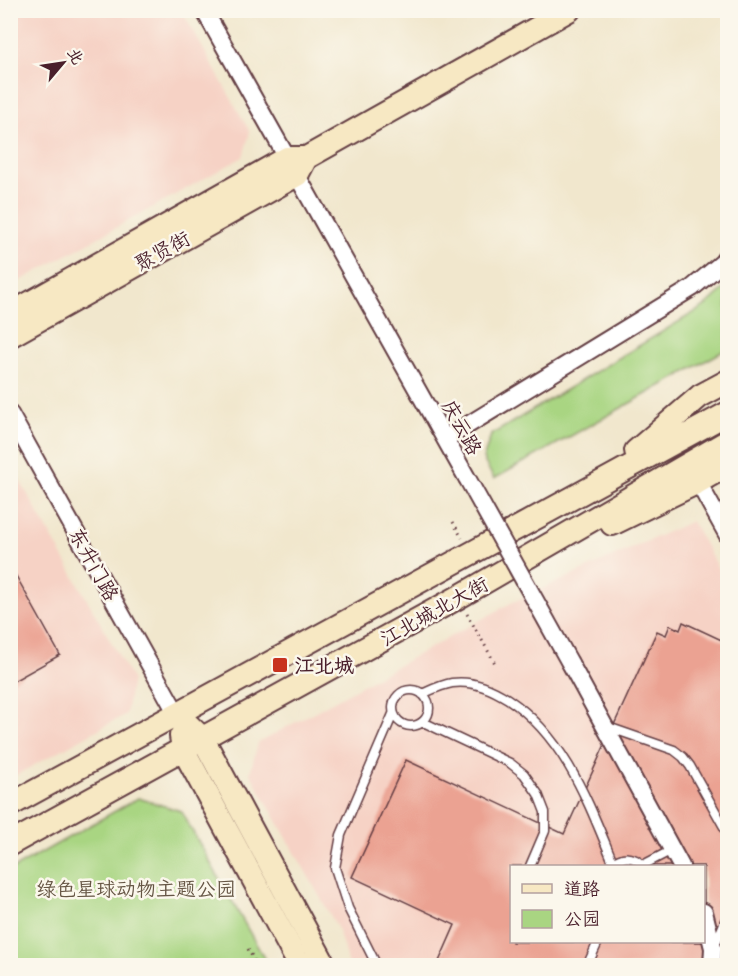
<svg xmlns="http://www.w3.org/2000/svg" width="738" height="976" font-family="'Gochi Hand','LXGW WenKai TC',sans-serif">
	<rect width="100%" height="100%" fill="#fbf7ec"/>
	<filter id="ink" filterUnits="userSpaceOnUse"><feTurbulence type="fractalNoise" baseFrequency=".0167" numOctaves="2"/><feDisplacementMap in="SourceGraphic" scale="12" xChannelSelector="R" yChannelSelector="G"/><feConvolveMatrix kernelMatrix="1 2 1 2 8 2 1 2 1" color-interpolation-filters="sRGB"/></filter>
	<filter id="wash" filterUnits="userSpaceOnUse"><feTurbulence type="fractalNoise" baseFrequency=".008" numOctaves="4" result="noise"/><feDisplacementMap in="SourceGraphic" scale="24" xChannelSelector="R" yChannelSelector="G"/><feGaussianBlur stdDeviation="1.35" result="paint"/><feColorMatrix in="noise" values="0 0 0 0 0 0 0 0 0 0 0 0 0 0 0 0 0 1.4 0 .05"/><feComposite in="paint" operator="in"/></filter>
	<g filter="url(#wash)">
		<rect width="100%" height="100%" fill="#f1e7cd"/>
		<path fill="#f6d2c5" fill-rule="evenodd" d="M11 10 182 11 250 132 243 157 11 286Z
			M10 463 132 679 126 714 11 778Z
			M692 521 727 585V965H349L337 927 250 773 258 743 511 603ZM512 866H704V942H512Z"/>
		<path fill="#a9d582" stroke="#7a7a56" stroke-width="1.5" d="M727 286V349L494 479 483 459 491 435 705 306Z
			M138 798 181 811 268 965H11V870Z"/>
		<g id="blocks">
			<path fill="#eba292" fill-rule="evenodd" d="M10 565 60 655 10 683Z
				M683 622 728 643V966H437L455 925 352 877 406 760 564 834 657 631 666 635 670 625 680 630ZM512 866H704V942H512Z"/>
		</g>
	</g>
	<g filter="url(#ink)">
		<use href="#blocks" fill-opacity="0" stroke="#633d43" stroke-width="1.5"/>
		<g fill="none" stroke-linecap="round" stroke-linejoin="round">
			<defs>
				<path id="lane" d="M393 708a18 18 0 1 1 36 0a18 18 0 1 1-36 0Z
					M422 694C431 690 441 685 452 683 472 680 491 688 508 699 565 737 588 802 613 862
					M423 722 510 763 524 774 538 794 545 812V831L530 866
					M605 726 674 750 683 757 690 766 728 834
					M611 865C621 855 634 855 643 866
					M643 865 672 850
					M715 945 728 914
					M377 966 348 908 335 868 341 835 393 714
					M587 966 598 942"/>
				<path id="street" d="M204 10 467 478
					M10 414 177 714
					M445 439 692 288 722 263 728 255
					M698 482 728 536
					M570 663 681 866
					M704 912 713 948 712 966"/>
				<path id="secondary" d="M306 158 569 10
					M10 314 287 158H306L297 175 10 336
					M636 451 700 396 728 381
					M612 524 698 482 728 465
					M177 714 203 739 325 966
					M181 736 183 749 300 966
					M10 805 728 413
					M10 844 457 598 728 441"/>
			</defs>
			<use href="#lane" stroke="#633d43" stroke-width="11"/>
			<use href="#street" stroke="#633d43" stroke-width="20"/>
			<use href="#secondary" stroke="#633d43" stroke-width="26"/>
			<path stroke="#633d43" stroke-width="3" stroke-dasharray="1.5 4.5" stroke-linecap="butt" d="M453 522 462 538
				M467 614 496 665
				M248 949 257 966"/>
			<use href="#lane" stroke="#fff" stroke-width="8"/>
			<use href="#street" stroke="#fff" stroke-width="16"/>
			<use href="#secondary" stroke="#f7e8c3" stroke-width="22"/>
			<defs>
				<path id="street-bridge" d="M467 478 570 663"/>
			</defs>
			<use href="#street-bridge" stroke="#633d43" stroke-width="20" stroke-linecap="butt"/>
			<use href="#street-bridge" stroke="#fff" stroke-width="16"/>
		</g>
	</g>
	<rect fill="#c8321e" stroke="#fbf7ec" stroke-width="2" x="272" y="657" width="16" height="16" rx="3"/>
	<g text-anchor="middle" stroke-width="5" stroke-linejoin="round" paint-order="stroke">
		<g font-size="20" fill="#4a1f2b" stroke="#fbf7ec">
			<text transform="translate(162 251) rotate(-29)" y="7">聚贤街</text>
			<text transform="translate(462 427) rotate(61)" y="7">庆云路</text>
			<text transform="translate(94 564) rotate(61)" y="7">东升门路</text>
			<text transform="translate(434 611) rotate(-29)" y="7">江北城北大街</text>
		</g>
		<g font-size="20" font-weight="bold" fill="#4a1f2b" stroke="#fbf7ec" text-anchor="start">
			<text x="294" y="672">江北城</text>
		</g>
		<g font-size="20" fill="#665645" stroke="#fbf7ec">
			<text x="136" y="896">绿色星球动物主题公园</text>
		</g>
	</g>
	<rect width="738" height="976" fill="none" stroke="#fbf7ec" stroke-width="36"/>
	<rect x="510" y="865" width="195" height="78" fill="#fbf7ec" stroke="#b4a19f" stroke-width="1.5"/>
	<rect x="522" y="884" width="30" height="9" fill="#f7e8c3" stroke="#b4a19f" stroke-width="1.5"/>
	<text x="564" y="895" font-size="18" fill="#4a1f2b">道路</text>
	<rect x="522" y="910" width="30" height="18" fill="#a9d582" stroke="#b4a19f" stroke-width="1.5"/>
	<text x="564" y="925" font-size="18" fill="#4a1f2b">公园</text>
	<g transform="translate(63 63) rotate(61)" stroke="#fbf7ec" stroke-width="4.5" paint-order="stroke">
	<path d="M0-4.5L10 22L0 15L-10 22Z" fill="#4a1f2b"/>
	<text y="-9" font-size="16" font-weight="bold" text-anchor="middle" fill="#4a1f2b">北</text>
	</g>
</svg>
